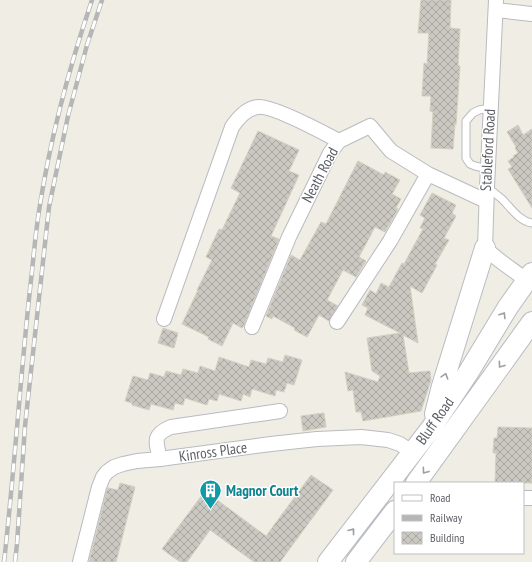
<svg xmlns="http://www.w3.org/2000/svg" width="532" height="562" font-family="'PT Sans Narrow',sans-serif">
	<defs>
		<pattern id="building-cross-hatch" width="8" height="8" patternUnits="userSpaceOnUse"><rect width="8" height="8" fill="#cac8c0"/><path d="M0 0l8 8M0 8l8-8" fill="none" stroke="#a7a6a0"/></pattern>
	</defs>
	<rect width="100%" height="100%" fill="#efede4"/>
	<path fill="url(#building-cross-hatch)" stroke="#d3d0c2" d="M421 0H451L450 28 460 29 458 66H460L456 125 455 124 453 149 431 148 433 112 430 111 431 96H422L424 63 427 64 429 33H418Z
		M518 125 523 135 532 129V208L508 169 512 167 508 161 514 157 513 156 518 153 515 148 516 147 507 132Z
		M258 131 299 150 289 171 299 175 271 236 279 239 244 325 242 328 233 323 222 346 208 339 209 337 182 324 198 290H197L212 260 206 257 219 229 222 230 240 193 231 188Z
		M358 161 384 175 385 172 400 180 392 194 401 199 396 208 398 209 385 232 375 227 359 257 366 261 356 277 343 270 327 300 338 306 329 321 319 315 307 337 294 330 295 328 273 316 272 319 266 316 291 255 300 260 321 222 326 224Z
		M432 193 456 205 452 213 456 216 444 238 449 240 435 264 437 265 422 293 410 286 418 343 403 335 409 373 430 371 431 380 421 411 363 421 361 412H356L353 390 348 391 345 372 378 382 380 376 372 371 367 338 400 333 365 315 368 308 362 305 370 290 376 294 381 283 389 287 402 263 404 264 423 229 420 228 425 218 420 215Z
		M163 328 178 333 174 348 158 343Z
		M285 355 302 360 294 385 287 383 284 392 276 390 275 396 252 389 250 397 243 394 241 401 219 394 217 401 209 399 207 405 185 398 183 405 175 403 173 410 151 404 149 410 132 405V403L125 401 133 376 148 380 150 373 164 377 166 371 181 375 183 369 198 373 200 366 215 371 219 357 249 367 251 360 266 364 268 358 283 362Z
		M324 413 326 427 303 431 301 416Z
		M498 427 532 428V483H495L496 453H493L494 438H497Z
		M311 475 333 490 280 562H254L210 530 187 562H180L162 549 205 491 266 536Z
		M120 483 135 487 116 562H89L107 490 108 488 118 490Z"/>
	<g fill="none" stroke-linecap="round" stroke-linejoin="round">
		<defs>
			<path id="service" d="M488 169 475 166 470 164 466 158V121L473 113 479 110 490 108
				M487 187C492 191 497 195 502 199 511 208 519 221 532 223"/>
			<path id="minor" d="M496 0 487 187 485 248C497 260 512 269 526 280
				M496 10 532 14
				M164 319 232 127C238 118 247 108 258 107 272 105 324 133 339 141
				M337 322 390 241 428 174
				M252 327 289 237 330 153 339 141 370 126 391 151 428 174 486 201
				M160 459C156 441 152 435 171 427L280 411
				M523 498H532
				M80 562 99 487 103 477 107 472 114 467 123 464 137 461 160 459 271 444 317 439 361 437 388 440 400 444 413 453"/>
			<path id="secondary" d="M435 414 442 386 485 248
				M416 483 532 322
				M328 562 432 427 468 373 508 307 532 273
				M356 562 395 511"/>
		</defs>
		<use href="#service" stroke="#b9bbc0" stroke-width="9"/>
		<use href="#minor" stroke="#b9bbc0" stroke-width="16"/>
		<use href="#secondary" stroke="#b9bcc2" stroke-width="22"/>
		<use href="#service" stroke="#fff" stroke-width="7"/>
		<use href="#minor" stroke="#fff" stroke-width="14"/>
		<use href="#secondary" stroke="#fff" stroke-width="20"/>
		<defs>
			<path id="rail" d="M4 562C15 465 21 367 32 271 34 251 36 230 39 211 50 139 69 68 92 0
				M15 562 17 544 25 426 49 207 68 116 87 45 102 0"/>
		</defs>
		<use href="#rail" stroke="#b5b6b6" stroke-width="4.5"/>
		<use href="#rail" stroke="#fff" stroke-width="3" stroke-dasharray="9" stroke-linecap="butt"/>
	</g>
	<defs><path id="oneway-chevron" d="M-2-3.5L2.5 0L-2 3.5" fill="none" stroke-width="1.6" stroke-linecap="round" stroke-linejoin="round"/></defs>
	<g stroke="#9d9fa3">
		<use href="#oneway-chevron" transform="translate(503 315) rotate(-58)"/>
		<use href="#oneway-chevron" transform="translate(501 365) rotate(126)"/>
		<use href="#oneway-chevron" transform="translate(445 376) rotate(-72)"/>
		<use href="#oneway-chevron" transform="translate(425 471) rotate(126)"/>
		<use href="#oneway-chevron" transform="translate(352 531) rotate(-52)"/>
	</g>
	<defs>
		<symbol id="building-pin" viewBox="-11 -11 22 30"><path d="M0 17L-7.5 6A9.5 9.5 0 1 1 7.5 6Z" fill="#0f9aa8" stroke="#fff"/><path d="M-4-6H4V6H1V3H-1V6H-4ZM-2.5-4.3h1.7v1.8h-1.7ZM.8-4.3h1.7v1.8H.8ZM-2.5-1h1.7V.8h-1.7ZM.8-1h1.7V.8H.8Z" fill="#fff"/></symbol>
	</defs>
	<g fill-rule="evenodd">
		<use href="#building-pin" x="198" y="478" width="25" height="34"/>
	</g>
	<g text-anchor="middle" stroke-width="3" stroke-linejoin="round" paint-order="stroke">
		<g font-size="15" fill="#5c5f65" stroke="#fff">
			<text transform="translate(488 150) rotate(-87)" y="5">Stableford Road</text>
			<text transform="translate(320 175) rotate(-62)" y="5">Neath Road</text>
			<text transform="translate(435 421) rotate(-55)" y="5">Bluff Road</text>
			<text transform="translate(213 452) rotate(-8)" y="5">Kinross Place</text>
		</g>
		<g font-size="15" font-weight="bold" fill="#0d838f" stroke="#fff" text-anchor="start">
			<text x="226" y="496">Magnor Court</text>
		</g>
	</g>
	<rect x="394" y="482" width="130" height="72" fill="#ffffff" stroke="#bebfc1"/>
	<rect x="402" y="495" width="20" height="6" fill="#ffffff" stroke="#bebfc1"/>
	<text x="430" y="502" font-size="12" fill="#5c5f65">Road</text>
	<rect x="402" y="515" width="20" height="6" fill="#b5b6b6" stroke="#bebfc1"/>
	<text x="430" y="522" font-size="12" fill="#5c5f65">Railway</text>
	<rect x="402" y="532" width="20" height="12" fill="url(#building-cross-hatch)" stroke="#bebfc1"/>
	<text x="430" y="542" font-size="12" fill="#5c5f65">Building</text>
</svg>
